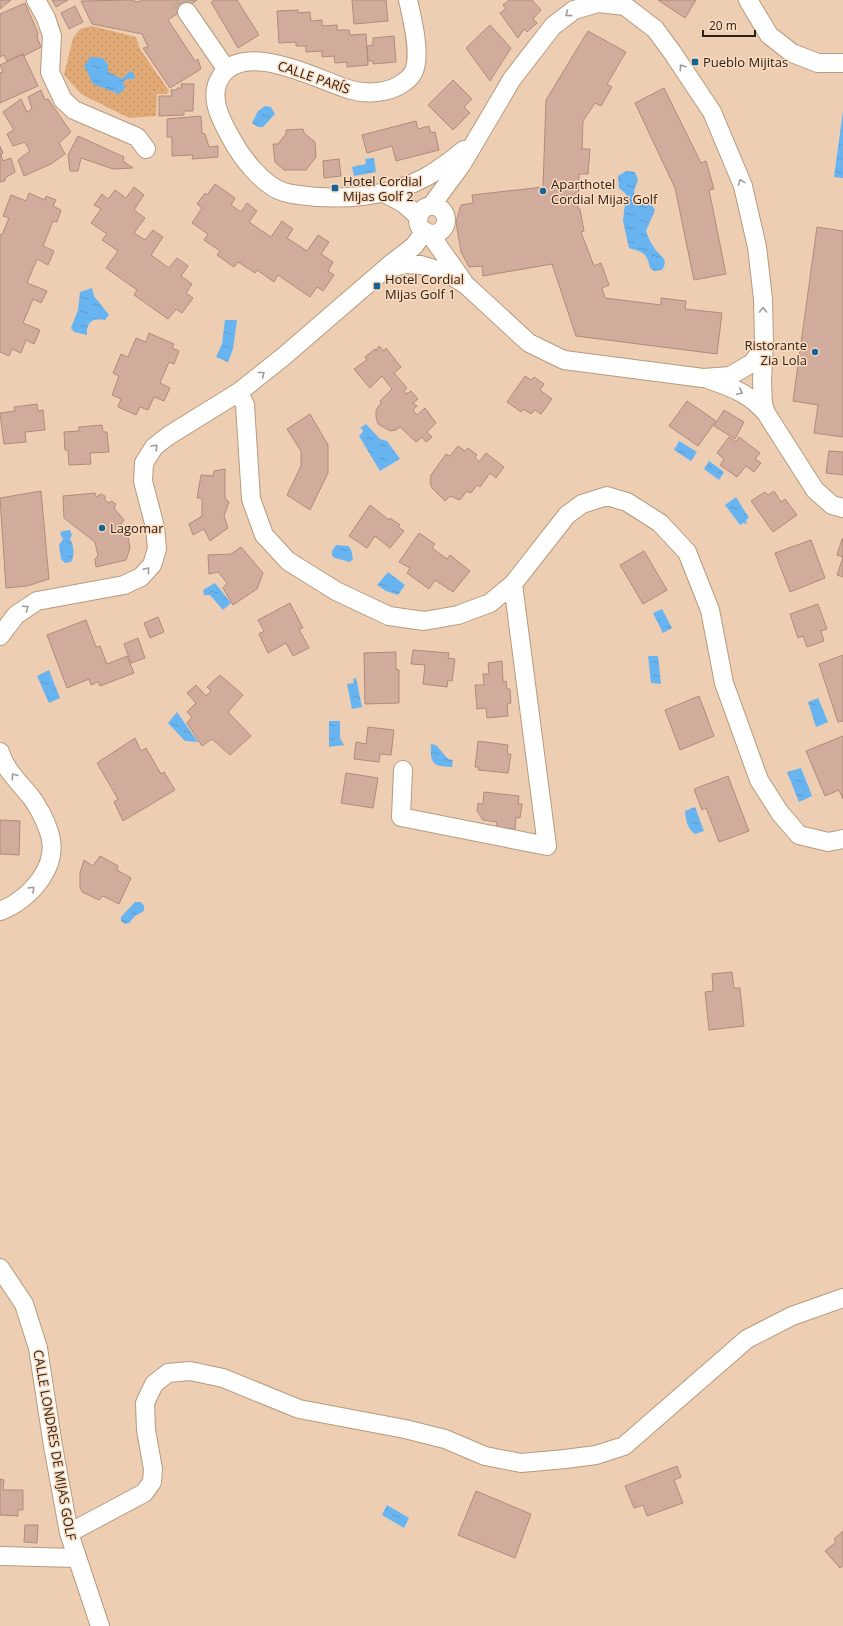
<svg xmlns="http://www.w3.org/2000/svg" width="843" height="1626" font-family="'Open Sans',sans-serif">
	<defs>
		<pattern id="grass-dots" width="8" height="8" patternUnits="userSpaceOnUse"><rect width="8" height="8" fill="#e0a975"/><path d="M2 2h.1M6 6h.1" fill="none" stroke="#c09164" stroke-width="1.8" stroke-linecap="round"/></pattern>
		<pattern id="water-ripples" width="26" height="14" patternUnits="userSpaceOnUse"><rect width="26" height="14" fill="#68b4f0"/><path d="M2 4q2-2 4 0t4 0M15 11q2-2 4 0t4 0" fill="none" stroke="#5a9acd"/></pattern>
	</defs>
	<rect width="100%" height="100%" fill="#edceb3"/>
	<path fill="url(#grass-dots)" d="M92 26 136 37 140 49 169 91 167 94H157L156 116 129 118 81 94 64 75 73 38 80 29Z"/>
	<path fill="url(#water-ripples)" d="M90 57 103 58 108 65V72L122 79 130 71 134 74 135 79H127L123 82 125 88 119 94 93 84 84 65 87 63Z
		M265 106 271 107 275 114 263 127H258L252 123 258 111Z
		M843 111V178L834 177Z
		M374 158 376 172 354 176 352 167 366 164 365 159Z
		M626 171 635 172 638 180 634 191 635 201 641 203 651 204 655 210 646 231C648 236 650 242 653 246 659 257 670 257 662 270L654 271 650 268C647 253 643 252 629 248L623 221 626 194 619 188 618 176Z
		M92 288 94 296 109 315 105 320C93 317 86 322 87 335L74 332 71 328 78 310 80 292Z
		M225 320H237L233 349 228 362 216 357 222 344Z
		M366 424 380 439 387 441 400 459 380 471 359 436 362 433 363 430 360 428Z
		M679 441 697 452 691 461 674 450Z
		M709 461 724 472 719 480 704 469Z
		M736 497 749 518 746 520 747 524 743 523 740 525 725 505Z
		M70 530 72 535 70 539C74 546 75 555 71 562L65 563 61 559 59 545 63 539 60 533 63 531Z
		M336 545 348 546 351 549 353 559 350 562 335 558 332 556V551Z
		M388 572 405 585 398 595 386 591 377 585Z
		M215 583 231 603 223 610 210 595H204L203 590Z
		M662 609 672 628 663 633 653 613Z
		M648 656H658L661 684 651 683Z
		M49 670 60 698 49 703 37 676Z
		M356 678 362 707 352 709 347 684 354 683 353 679Z
		M818 698 828 722 816 727 808 702Z
		M177 712 198 742 185 741 168 723Z
		M329 721H340V738L344 745 329 747Z
		M431 744 436 745 448 759 453 760 452 767C433 766 430 765 431 744Z
		M801 768 812 796 799 802 787 772Z
		M695 807 704 831 695 834C687 828 686 821 685 811Z
		M135 902H141L144 906V911L135 916 129 923 125 924 121 921V917Z
		M387 1505 409 1518 404 1528 382 1515Z"/>
	<path fill="#d1ab9b" stroke="#b08b7c" d="M0 0H11L0 9Z
		M52 0H68L56 7Z
		M131 0 138 2 141 0H197L168 20 195 61 198 59 201 69 170 88 143 48 148 47 142 34 92 24 81 1Z
		M215 0H237L259 35 238 48 211 2Z
		M352 0H386L388 21 354 24Z
		M509 0H532L541 10 533 19 537 23 527 32 524 29 518 38 500 13 506 9 503 5Z
		M658 0H696L685 18Z
		M25 3 38 33 37 37 41 47 24 56 23 54 7 61 4 55 0 57V14Z
		M75 6 83 22 69 29 61 13Z
		M298 10V13L310 12 311 21 322 20V26L337 25V30H349L350 35 366 34 368 65 347 67V62L335 63 334 56 322 57V51L306 52V46H296V42L279 43 277 11Z
		M490 25 511 48 490 81 466 48Z
		M588 31 626 52 607 84 612 87 601 106 595 103 583 121 582 149H590L588 174H579L578 208 580 209 584 231 581 232 594 266 601 263 609 285 602 288 605 298 661 305V298L686 301 685 309 722 313 717 354 576 336 552 264 483 276 482 266 469 267 461 252 456 222 461 205 473 203 472 195 543 187 546 100Z
		M394 36 396 62 373 64V61H368L367 46 373 45V38Z
		M23 54 38 86 0 103V73L3 72 0 65Z
		M453 80 472 99 464 107 470 113 453 130 428 105Z
		M181 84H194L193 111H184V115L159 116V96H172L171 90H177V88H182Z
		M664 88 701 163 706 161 714 189 709 190 726 274 694 280 675 188 635 103Z
		M41 90 45 100 48 99 71 132 59 143 65 154 51 164 24 176 18 160 30 151 25 142 13 146 7 134 14 130 3 112 21 99 27 112 32 109 28 97Z
		M201 116 202 133 205 134 209 147 218 146V157L192 159 193 155 172 156V137H167V119Z
		M416 121 418 129 429 126 431 133 435 132 439 150 396 161 392 146 367 153 362 135Z
		M303 129 304 133 315 142 316 157 306 170H284L275 162 273 144H278L286 134V130Z
		M78 136 124 157 123 161 133 168 113 169 81 158 78 171H70L68 155Z
		M0 146 3 153 1 155 3 161 11 158 15 172 5 178V181L0 182Z
		M339 159 341 176 324 178 323 161Z
		M215 184 235 198 231 205 241 212 247 203 257 211 249 222 271 237 282 221 293 229 287 238 307 251 318 235 329 242 321 254 333 262 328 271 334 275 323 291 317 287 310 297 278 275 274 282 257 270 255 273 238 262 234 267 217 255 220 251 204 240 208 234 192 223 202 208 197 204 205 193 207 195Z
		M134 187 144 195 134 210 145 218 134 233 145 240 153 230 163 237 151 255 169 268 177 258 188 266 181 276 192 284 186 293 193 298 182 313 176 309 168 319 134 295 137 290 106 268 118 251 102 240 107 234 91 223 101 209 94 205 102 194 108 199 115 190 126 198Z
		M29 193 45 200 46 196 56 200 53 206 61 210 57 222 53 221 43 246 54 251 48 265 37 259 27 283 47 291 41 303 33 299 23 323 40 330 34 344 26 340 21 353 12 349 9 356 0 352V234L2 235 9 218 3 216 11 195 26 201Z
		M817 227 843 231V437L814 433 818 405 793 401Z
		M149 333 174 344 172 348 179 351 174 364 169 362 160 383 170 388 164 401 154 397 148 410 140 407 136 415 118 407 121 399 112 395 119 376 113 373 121 354 128 357 136 338 146 342Z
		M379 346 384 351 386 348 401 367 394 373 407 388 404 391 406 394 411 391 418 399 413 403 417 406 413 410 417 415 425 408 436 423 427 432 432 437 426 442 422 437 416 442 400 427 396 430 390 431 378 424 376 417V410L381 403 380 401 392 389 382 376 370 388 354 369 367 360 365 357 375 349 376 351Z
		M525 376 531 380 534 377 544 384 540 390 552 399 541 414 535 410 531 414 523 409 521 412 507 402Z
		M687 401 716 421 698 446 669 426Z
		M37 404 38 411 43 410 45 430 25 432 26 442 4 444 0 413 15 411 14 407Z
		M724 410 744 422 735 439 714 426Z
		M310 414 328 445V473L310 510 287 495 301 466V451L287 429Z
		M102 425 103 432H107L109 452 90 453 91 464 69 465 68 450H65L64 432 79 431V427Z
		M729 437 736 442 739 437 760 453 755 459 761 463 754 472 746 466 737 477 720 465 724 459 717 453Z
		M458 446 465 451 468 448 477 455 475 457 479 462 486 453 504 467 496 478 490 473 480 487 477 485 471 493 467 491 460 500 450 496 445 501 432 488 430 483 431 475 446 454 450 456Z
		M829 451 843 452V475L826 473Z
		M225 469V498L229 502 224 516 228 528 210 541 204 529 193 535 189 524 202 516V498H197L201 475 213 476 214 471Z
		M41 491 49 579 27 586 6 588 0 498Z
		M774 491 781 502 785 499 797 515 773 532 751 501 765 492 768 495Z
		M95 493 96 497 101 494 105 496V500L109 503 111 501 116 504 114 508 124 520 121 524 127 531 130 548 126 560 96 567 95 559 98 556 95 542 64 518 63 496Z
		M370 505 389 520 390 518 400 525 398 527 404 531 390 548 375 536 367 548 349 536Z
		M419 533 435 544 432 548 447 559 450 555 470 571 453 592 435 580 429 589 407 573 410 568 399 562Z
		M842 539H843V557L837 555Z
		M811 540 825 578 790 592 775 553Z
		M241 547 263 573 257 589 233 605 223 588 227 583 218 572 209 574 208 555 231 554Z
		M644 551 667 590 643 604 620 565Z
		M843 557V577L837 575Z
		M290 603 303 628 299 629 309 648 293 656 286 643 268 653 259 634 264 631 258 620Z
		M818 604 827 629 821 631 824 641 807 647 803 636 798 638 790 614Z
		M158 617 164 632 150 638 144 623Z
		M86 620 96 647 100 646 107 664 127 656 134 673 100 686 98 682 91 685 89 679 67 688 47 635Z
		M138 638 145 658 131 663 124 644Z
		M413 650 449 653 448 658 455 659 452 681 448 680 447 687 423 684 425 665 411 664Z
		M396 652V669L399 670V703L365 704 364 653Z
		M843 655V721L838 722 819 664Z
		M502 661 503 682 506 681 507 689H510L511 703 507 704 508 716 487 718 486 708 477 709 475 685H484L483 674H489L488 663Z
		M220 675 243 695 228 712 251 736 230 755 212 739 202 746 187 723 192 717 187 712 196 703 187 693 196 685 206 696 211 691 207 687Z
		M699 696 714 736 680 750 665 710Z
		M368 727 394 730 391 755 380 754 379 762 354 759 356 742 366 744Z
		M843 736V799L839 790 825 796 806 751Z
		M135 738 141 751 146 748 161 774 164 772 175 790 123 821 114 802 118 799 97 763Z
		M478 741 508 745 507 754H511L508 773 478 770 479 767H475Z
		M346 773 378 778 373 808 341 803Z
		M728 776 749 831 719 842 706 808 702 810 694 789Z
		M484 792 519 796 518 804H522L520 818 516 817 515 829 496 828 497 822 483 820 477 811 478 803 483 804Z
		M0 820 20 821 19 855 0 854Z
		M100 856 118 866 117 870 131 878 119 904 103 896 99 900 82 892 80 887V873L84 860 93 866Z
		M732 972 734 988H740L744 1026 709 1030 705 992 713 991 712 974Z
		M677 1466 681 1477 674 1480 683 1503 647 1516 643 1505 634 1508 625 1486Z
		M0 1479 4 1480 3 1490H23V1510H18V1516L0 1515Z
		M476 1491 531 1514 515 1558 458 1535Z
		M25 1525H38L37 1543 24 1542Z
		M843 1531V1566L840 1568 825 1551 836 1542 834 1539Z"/>
	<g fill="none" stroke-linecap="round" stroke-linejoin="round">
		<path stroke="#c6ab94" stroke-width="18" stroke-dasharray="18 9" stroke-linecap="butt" d="M179 0 187 12"/>
		<defs>
			<path id="minor" d="M36 0 46 18 52 36 50 72 63 100 74 110 137 137 146 149
				M408 0C412 18 422 56 413 73 409 80 403 83 396 87 383 93 365 94 351 90 319 81 238 35 218 82 210 100 222 122 231 138 241 157 263 186 284 192 289 194 294 194 299 195 340 201 390 197 426 177 440 169 452 160 464 150
				M748 0 769 35 792 53 818 63H843
				M187 12 227 70
				M386 194 403 203 419 217
				M431 206 462 164 512 79 553 26 574 10 598 3 625 6 655 29 672 52 712 112 743 186 757 247 763 299 764 341 762 381 763 404 766 413C749 393 732 388 708 379
				M418 220a14 14 0 1 1 28 0a14 14 0 1 1-28 0Z
				M429 233 463 281
				M387 267 414 246 425 231
				M239 392 245 405 251 499 264 535 288 561 336 591 389 616 424 621 458 615 490 603 513 584 567 515 582 504 607 496 627 502 660 523 687 552 710 610 724 683 759 780 780 813 799 835 828 842 843 839
				M766 413 815 490 832 505 843 508
				M0 636 16 615 37 601 124 585 141 577 152 565 157 549 155 527 143 481 144 463 154 447 168 436 239 392 283 357 385 269 406 264 421 265 447 273 466 285 529 343 564 360 703 378 730 376 752 363 763 349
				M0 752C5 770 20 783 31 797 35 802 38 808 41 813 53 836 57 854 42 877 33 891 17 905 0 911
				M403 770 401 817 547 846 513 584
				M0 1268 24 1304 38 1348 53 1446 69 1533 100 1626
				M69 1533 144 1493 152 1482 153 1469 146 1430 145 1403 154 1384 168 1373 190 1371 223 1378 299 1409 405 1429 445 1439 485 1456 521 1463 565 1459 596 1455 624 1446 747 1339 792 1316 843 1298
				M0 1556 77 1558"/>
		</defs>
		<use href="#minor" stroke="#b79a7f" stroke-width="20"/>
		<use href="#minor" stroke="#fff" stroke-width="18"/>
	</g>
	<defs><path id="oneway-chevron" d="M-2-3.5L2.5 0L-2 3.5" fill="none" stroke-width="1.6" stroke-linecap="round" stroke-linejoin="round"/></defs>
	<g stroke="#a09b97">
		<use href="#oneway-chevron" transform="translate(568 14) rotate(143)"/>
		<use href="#oneway-chevron" transform="translate(682 67) rotate(-124)"/>
		<use href="#oneway-chevron" transform="translate(741 182) rotate(-111)"/>
		<use href="#oneway-chevron" transform="translate(763 310) rotate(-90)"/>
		<use href="#oneway-chevron" transform="translate(262 374) rotate(-39)"/>
		<use href="#oneway-chevron" transform="translate(740 392) rotate(25)"/>
		<use href="#oneway-chevron" transform="translate(155 447) rotate(-47)"/>
		<use href="#oneway-chevron" transform="translate(147 570) rotate(-50)"/>
		<use href="#oneway-chevron" transform="translate(26 608) rotate(-34)"/>
		<use href="#oneway-chevron" transform="translate(14 776) rotate(-126)"/>
		<use href="#oneway-chevron" transform="translate(32 889) rotate(-45)"/>
	</g>
	<g fill="#166396" stroke="#fbdbc0" stroke-width="1.5">
		<rect x="691" y="58" width="8" height="8" rx="2"/>
		<rect x="331" y="184" width="8" height="8" rx="2"/>
		<circle cx="543" cy="191" r="4"/>
		<rect x="373" y="282" width="8" height="8" rx="2"/>
		<circle cx="815" cy="352" r="4"/>
		<circle cx="102" cy="528" r="4"/>
	</g>
	<g text-anchor="middle" stroke-width="3" stroke-linejoin="round" paint-order="stroke">
		<g font-size="13" fill="#2c2117" stroke="#fbdbc0" text-anchor="start">
			<text x="703" y="67">Pueblo Mijitas</text>
			<text x="343" y="186">Hotel Cordial<tspan x="343" dy="15">Mijas Golf 2</tspan></text>
			<text x="551" y="189">Aparthotel<tspan x="551" dy="15">Cordial Mijas Golf</tspan></text>
			<text x="385" y="284">Hotel Cordial<tspan x="385" dy="15">Mijas Golf 1</tspan></text>
			<text x="807" y="350" text-anchor="end">Ristorante<tspan x="807" dy="15">Zia Lola</tspan></text>
			<text x="110" y="533">Lagomar</text>
		</g>
		<g font-size="13" fill="#2c2117" stroke="#fbdbc0">
			<text transform="translate(314 77) rotate(19)" y="5">CALLE PARÍS</text>
			<text transform="translate(55 1445) rotate(80)" y="5">CALLE LONDRES DE MIJAS GOLF</text>
		</g>
	</g>
	<path d="M703 30v6h52v-6" fill="none" stroke="#2c2117" stroke-width="2"/>
	<text x="709" y="30" font-size="12" fill="#2c2117" stroke="#fbdbc0" stroke-width="3" paint-order="stroke">20 m</text>
</svg>
